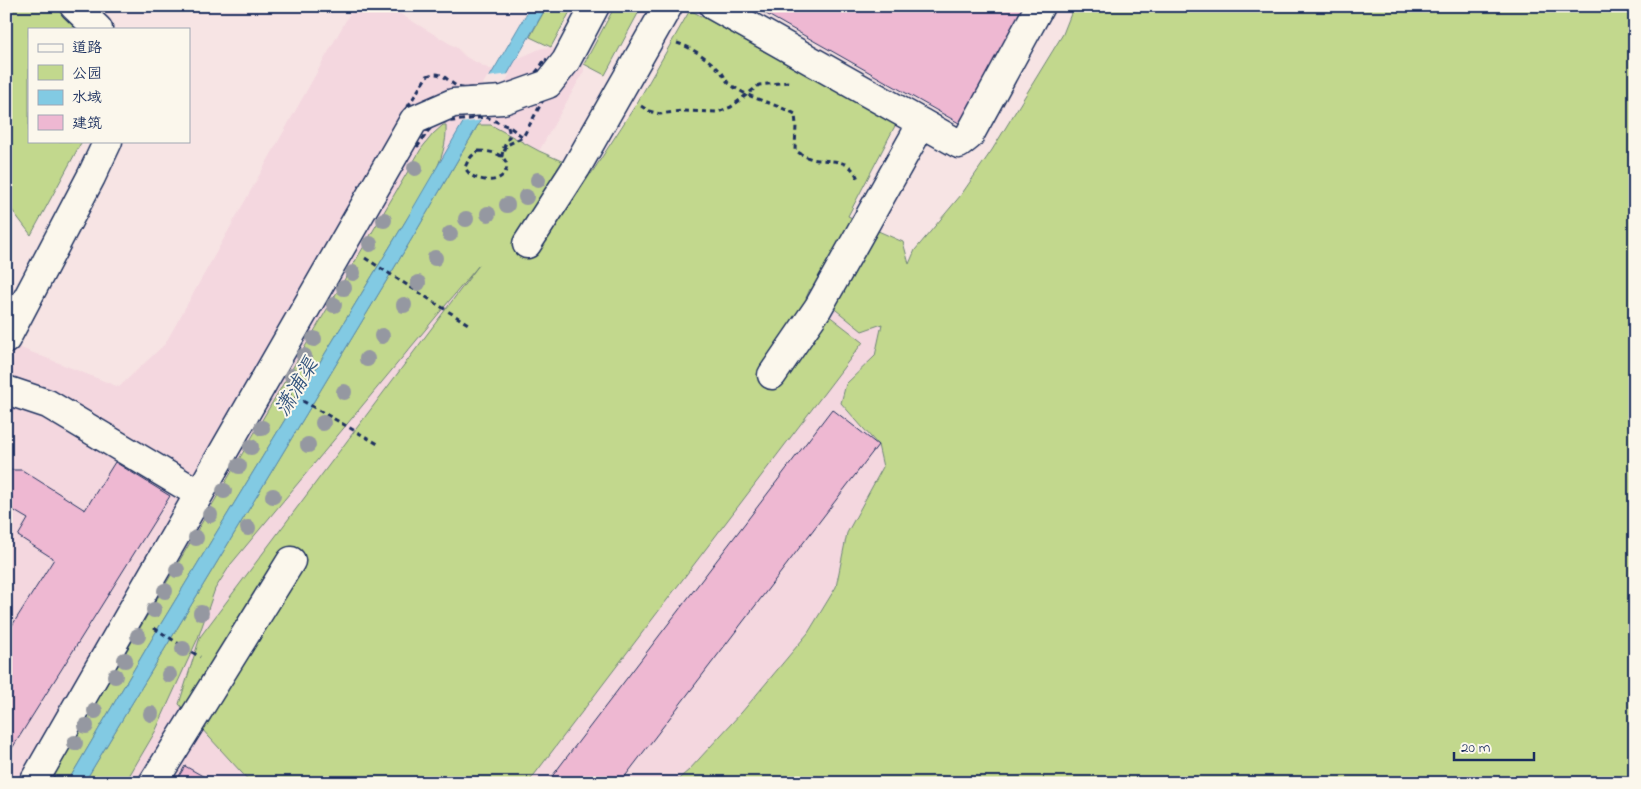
<svg xmlns="http://www.w3.org/2000/svg" width="1641" height="789" font-family="'Indie Flower','LXGW WenKai TC',sans-serif">
	<rect width="100%" height="100%" fill="#f7e4e4"/>
	<filter id="ink" filterUnits="userSpaceOnUse"><feTurbulence type="fractalNoise" baseFrequency=".02" numOctaves="2"/><feDisplacementMap in="SourceGraphic" scale="10" xChannelSelector="R" yChannelSelector="G"/><feConvolveMatrix kernelMatrix="1 2 1 2 8 2 1 2 1" color-interpolation-filters="sRGB"/></filter>
	<g filter="url(#ink)">
		<path fill="#f4d7df" d="M354 6H387L457 48 466 57 489 69H494L542 48 551 47 584 64V71L539 151 587 173 626 187 826 203 865 225 903 242 875 356 846 384 841 403 878 445 883 467 847 533 836 587 808 633 742 712 689 770 674 783H6V342L119 387 165 344Z"/>
		<path fill="#c2d88d" stroke="#6e8476" d="M6 6H57L72 20 78 29H29V141H82L31 235 6 202Z
			M547 6H573L551 47 530 37Z
			M615 6H642L605 75 584 64Z
			M1074 6H1635V783H674L689 770 742 712 808 633 836 587 847 533 883 467 878 445 841 403 846 384 875 356 882 324 862 331 810 289 806 298 863 342 528 783H251L179 704 200 637 479 265 231 564 215 589 198 638 155 732 125 783H84L417 230 478 125H491L539 151 591 174 637 103 690 10 896 124 848 216 876 230 903 242 909 264 915 250 961 195 992 150 1063 34Z
			M443 125H446C448 161 423 193 405 222L159 627 67 783H49L421 149 433 134Z"/>
		<path fill="#82cae3" stroke="#598cae" d="M531 6H547L417 230 84 783H67L159 627 405 222Z"/>
		<path fill="#f7e4e4" d="M510 74 484 120 460 123 487 77Z"/>
		<path fill="#eeb8d2" stroke="#1b2f5e" d="M752 6H1032L966 127Z
			M832 409 878 445 620 783H547Z
			M115 462 170 496 6 758V635L54 559 18 536 28 519 6 506V470H22L85 510Z
			M185 766 215 783H175Z"/>
		<g fill="none" stroke-linecap="round" stroke-linejoin="round">
			<defs>
				<path id="minor" d="M74 6 98 29
					M714 6 959 144 969 136 1040 6
					M527 244 576 168 668 6
					M6 339 91 177 108 141
					M772 375 818 308 922 123
					M6 390 48 404 199 494
					M33 783 414 120 453 103 503 100 548 84 566 61 595 6
					M153 783 291 561"/>
			</defs>
			<use href="#minor" stroke="#1b2f5e" stroke-width="31"/>
			<path stroke="#1b2f5e" stroke-width="3" stroke-dasharray="5 4" stroke-linecap="butt" d="M677 43C693 48 710 60 722 73 725 77 726 82 731 85 750 99 774 103 795 114L796 125 795 150C802 155 809 159 818 160 835 161 851 160 858 179
				M545 59 561 67 523 137 511 128 486 117 436 123 428 131 418 146 392 132 427 76C444 68 449 86 462 88 469 89 513 86 520 84 531 81 540 68 545 59Z
				M641 106 649 111 660 114 681 111 718 112 731 107 759 85 789 82 791 81
				M508 127 510 135 503 149 502 156 507 145 523 137
				M479 151C520 151 510 184 485 180 475 178 471 177 465 168 467 161 472 154 479 151Z
				M365 258 468 324
				M287 392 378 444
				M154 628 200 657"/>
			<use href="#minor" stroke="#fbf7ec" stroke-width="28"/>
		</g>
		<g fill="#9598a1">
			<circle cx="415" cy="168" r="8"/>
			<circle cx="538" cy="180" r="8"/>
			<circle cx="526" cy="197" r="8"/>
			<circle cx="507" cy="205" r="8"/>
			<circle cx="488" cy="214" r="8"/>
			<circle cx="466" cy="219" r="8"/>
			<circle cx="384" cy="220" r="8"/>
			<circle cx="450" cy="234" r="8"/>
			<circle cx="370" cy="244" r="8"/>
			<circle cx="435" cy="258" r="8"/>
			<circle cx="353" cy="273" r="8"/>
			<circle cx="418" cy="283" r="8"/>
			<circle cx="344" cy="288" r="8"/>
			<circle cx="334" cy="305" r="8"/>
			<circle cx="404" cy="305" r="8"/>
			<circle cx="382" cy="336" r="8"/>
			<circle cx="314" cy="339" r="8"/>
			<circle cx="304" cy="356" r="8"/>
			<circle cx="367" cy="359" r="8"/>
			<circle cx="292" cy="376" r="8"/>
			<circle cx="344" cy="392" r="8"/>
			<circle cx="323" cy="423" r="8"/>
			<circle cx="262" cy="428" r="8"/>
			<circle cx="308" cy="445" r="8"/>
			<circle cx="251" cy="447" r="8"/>
			<circle cx="239" cy="466" r="8"/>
			<circle cx="224" cy="491" r="8"/>
			<circle cx="273" cy="496" r="8"/>
			<circle cx="210" cy="515" r="8"/>
			<circle cx="248" cy="528" r="8"/>
			<circle cx="196" cy="538" r="8"/>
			<circle cx="177" cy="570" r="8"/>
			<circle cx="165" cy="591" r="8"/>
			<circle cx="154" cy="610" r="8"/>
			<circle cx="201" cy="613" r="8"/>
			<circle cx="138" cy="636" r="8"/>
			<circle cx="183" cy="649" r="8"/>
			<circle cx="125" cy="660" r="8"/>
			<circle cx="169" cy="675" r="8"/>
			<circle cx="115" cy="676" r="8"/>
			<circle cx="95" cy="711" r="8"/>
			<circle cx="151" cy="714" r="8"/>
			<circle cx="86" cy="726" r="8"/>
			<circle cx="75" cy="743" r="8"/>
		</g>
	</g>
	<g text-anchor="middle" stroke-width="4" stroke-linejoin="round" paint-order="stroke">
		<g font-size="21" font-style="italic" fill="#35567f" stroke="#fbf7ec">
			<text transform="translate(296 387) rotate(-59)" y="7">潇浦渠</text>
		</g>
	</g>
	<rect width="1641" height="789" fill="none" stroke="#fbf7ec" stroke-width="25"/>
	<rect x="12" y="12" width="1616" height="764" fill="none" stroke="#1b2f5e" stroke-width="2" filter="url(#ink)"/>
	<rect x="28" y="28" width="162" height="115" fill="#fbf7ec" stroke="#a1a7b3"/>
	<rect x="38" y="44" width="25" height="8" fill="#fbf7ec" stroke="#a1a7b3"/>
	<text x="72" y="52" font-size="15" fill="#1b2f5e">道路</text>
	<rect x="38" y="65" width="25" height="15" fill="#c2d88d" stroke="#a1a7b3"/>
	<text x="72" y="78" font-size="15" fill="#1b2f5e">公园</text>
	<rect x="38" y="90" width="25" height="15" fill="#82cae3" stroke="#a1a7b3"/>
	<text x="72" y="102" font-size="15" fill="#1b2f5e">水域</text>
	<rect x="38" y="115" width="25" height="15" fill="#eeb8d2" stroke="#a1a7b3"/>
	<text x="72" y="128" font-size="15" fill="#1b2f5e">建筑</text>
	<path d="M1454 752v8h80v-8" fill="none" stroke="#1b2f5e" stroke-width="2.5"/>
	<text x="1461" y="752" font-size="15" fill="#1b2f5e" stroke="#fbf7ec" stroke-width="4" paint-order="stroke">20 m</text>
</svg>
